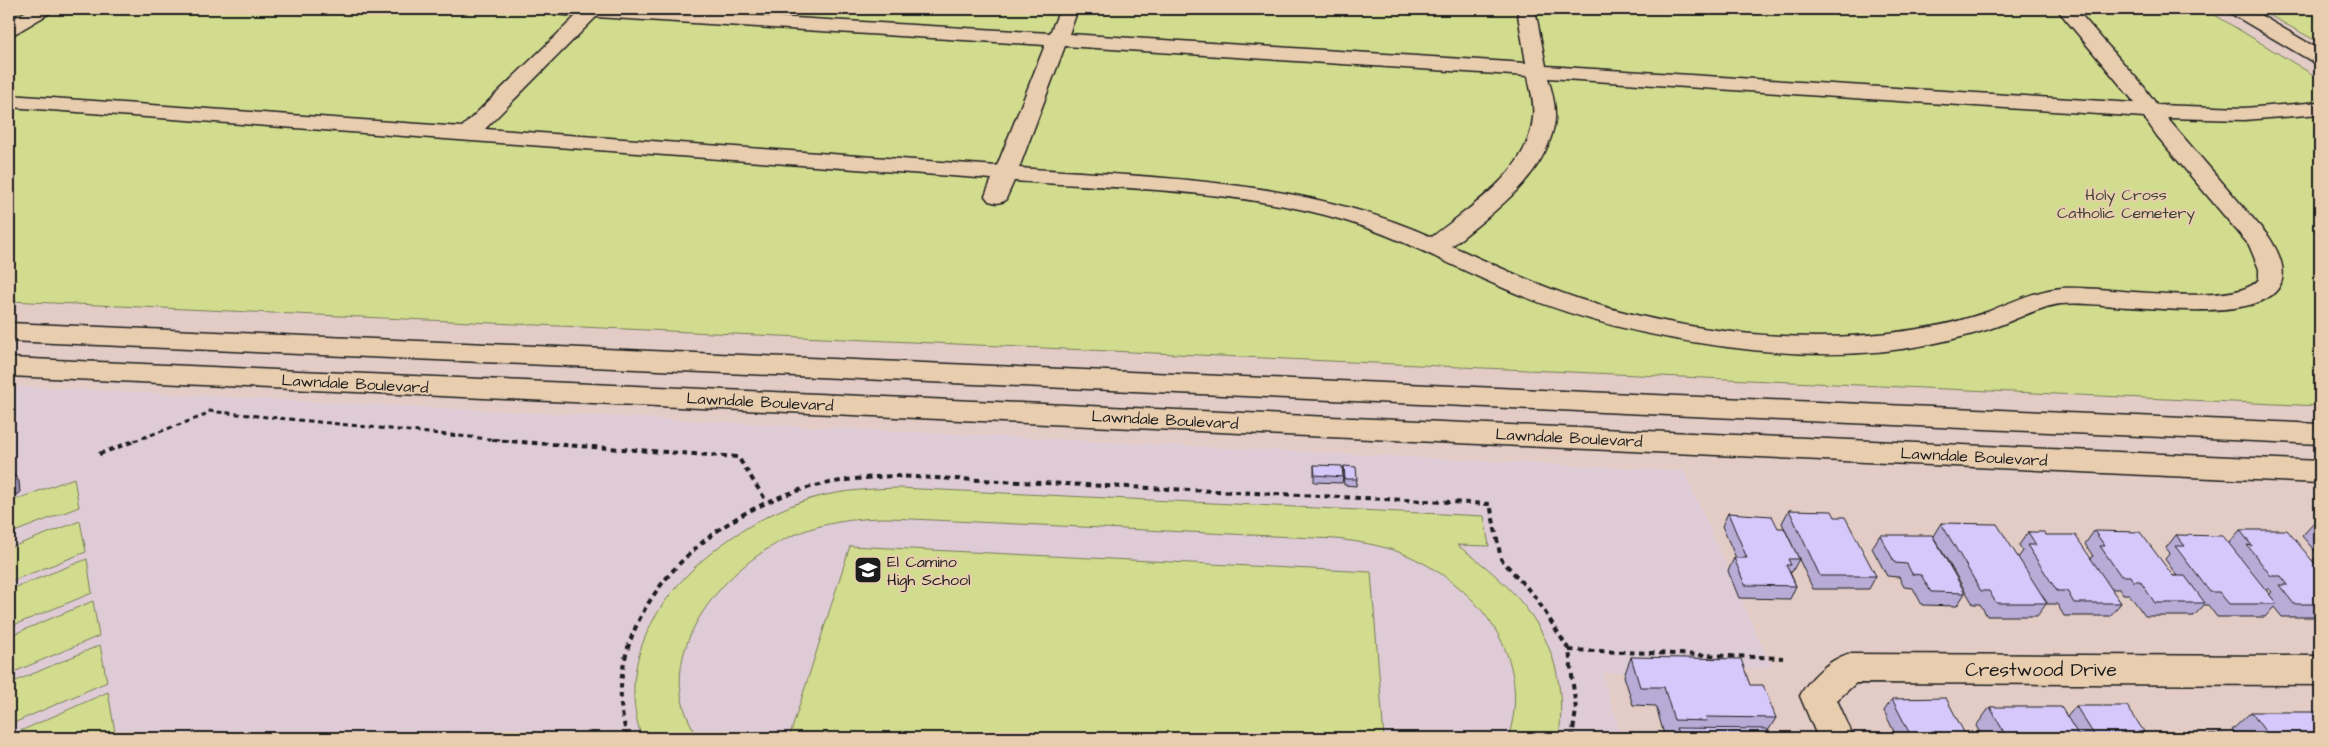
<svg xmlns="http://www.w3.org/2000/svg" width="2329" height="747" font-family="'Architects Daughter',sans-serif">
	<rect width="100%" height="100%" fill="#e3ccc6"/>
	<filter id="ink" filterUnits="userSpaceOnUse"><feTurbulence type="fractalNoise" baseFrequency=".02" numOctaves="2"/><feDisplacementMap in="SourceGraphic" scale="10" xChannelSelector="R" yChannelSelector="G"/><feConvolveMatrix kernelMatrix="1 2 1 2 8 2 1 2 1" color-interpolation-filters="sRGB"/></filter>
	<g filter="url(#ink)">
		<path fill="#dfcbd6" d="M9 386 1684 471 1772 668 1602 673 1622 738H9Z"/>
		<path fill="#d1dc8f" stroke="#767c56" d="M9 9H2205L2320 79V406L9 301Z
			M2258 9H2320V43Z
			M74 478 79 507 9 534V502Z
			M899 488 1484 516 1489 546 1457 545C1527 595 1570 648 1559 738H1508C1534 658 1480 588 1409 556 1386 546 1361 542 1336 539L890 518C853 518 817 523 783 540 715 575 646 663 699 738H642C604 631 706 537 798 503 830 491 864 489 899 488Z
			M80 521 86 552 9 582V548Z
			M850 546 1371 572 1384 738H789Z
			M87 559 92 593 9 627V590Z
			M93 601 99 636 9 674V636Z
			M100 645 107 682 9 725V684Z
			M108 692 115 732 101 738H9V736Z"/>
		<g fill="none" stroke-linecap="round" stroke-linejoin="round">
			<defs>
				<path id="minor" d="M30 9H52L50 13 16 33 9 35V21Z
					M544 9H642L1050 33 1060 9H1078L1069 34 1526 63 1517 9H1535L1546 66 2135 103 2057 9H2076L2144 87 2157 105 2244 108 2320 102V114L2244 120 2167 118 2269 237C2329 329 2176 309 2130 307 2108 306 2083 302 2061 304 2042 306 2022 317 2003 324 1980 333 1955 339 1931 344 1864 358 1794 356 1727 347 1655 338 1583 321 1515 293 1459 270 1405 239 1346 221 1239 189 1125 189 1014 181L1005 201 997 203 989 201 985 196 992 179 9 107V95L462 127 576 16 546 13ZM596 17 1045 45 997 166 485 129ZM1065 46 1528 76C1530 89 1535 103 1533 117 1529 172 1471 206 1432 237 1302 179 1159 178 1019 168ZM1548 78 2144 117 2157 136 2249 245 2259 269V279C2236 310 2102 285 2062 288 2037 290 2010 303 1987 312 1964 320 1941 326 1918 329 1807 347 1685 333 1579 299 1535 284 1494 265 1452 246 1492 213 1547 176 1555 120 1556 106 1552 91 1548 78Z
					M9 323 2320 424V444L9 341Z
					M9 358 2320 461V483L9 376Z
					M1848 654 2320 656V685L1856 683 1837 700 1854 738H1818L1800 696C1809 678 1829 660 1848 654Z"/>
				<path id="major" d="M2228 9H2250L2320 50V64L2313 62 2230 13Z"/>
			</defs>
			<use href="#minor" stroke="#1c1c1c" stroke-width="3"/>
			<use href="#major" stroke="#1c1c1c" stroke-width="3"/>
			<path stroke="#1c1c1c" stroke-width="3" stroke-dasharray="5 4" stroke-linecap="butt" d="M134 441 203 416 208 411 510 441"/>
			<path stroke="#1c1c1c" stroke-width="4" stroke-dasharray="5.5 4.5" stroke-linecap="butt" d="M492 440 738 457 767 502
				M99 454 137 440
				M1569 650 1783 658
				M627 738C625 726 621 713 621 701 617 612 692 535 768 502 807 484 850 478 893 476L1490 504 1501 559 1536 598 1569 650 1576 710 1572 738"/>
			<use href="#minor" fill="#e8cdaf" fill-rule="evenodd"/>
			<use href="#major" fill="#e8cdaf" fill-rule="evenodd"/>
		</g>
		<path fill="#b8acd7" stroke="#1c1c1c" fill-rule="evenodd" d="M9 9H23L18 12 11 11Z
			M1314 465 1343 477 1342 483 1314 482Z
			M1344 466 1357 479 1356 486 1344 485 1343 473Z
			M1789 510 1835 517 1876 576 1869 589H1813L1782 523Z
			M1728 513 1778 528 1799 559 1792 572H1790L1796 586 1790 599 1739 598 1728 571 1734 558H1736L1722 526Z
			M1941 523 2018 558 2023 551 2019 545 2028 532 2046 535 2091 559 2093 556 2085 544 2094 531 2173 576H2177L2165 559 2170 553 2166 548 2176 535 2229 543 2240 530 2320 570V617H2282L2274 607 2265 617H2217L2208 605H2204L2194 616H2145L2129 594H2123L2120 589H2111L2121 603 2110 616H2064L2057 604H2047L2035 585 2047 603 2037 616H1987L1980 604H1973L1933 536ZM2265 589H2269L2272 592 2270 594Z
			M2314 523H2320V569L2313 560 2318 555 2302 536Z
			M1880 535 1965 593 1957 606 1922 605 1913 588 1904 587 1899 577 1887 576 1872 548Z
			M1631 657 1750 685 1776 718 1768 731 1771 738H1665L1656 706 1633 705 1624 676Z
			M1892 699 1967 738H1897L1884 711Z
			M2076 706 2147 736 2170 738H1983L1976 726 1990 707 2067 717Z
			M2251 712 2320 738H2238L2232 730Z"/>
		<path fill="#968caf" stroke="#1c1c1c" d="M16 9H23L18 12Z
			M9 10 13 16 9 18Z
			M9 469 19 481 20 493 9 498Z"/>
		<path fill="#d6c8fa" stroke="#1c1c1c" d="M1314 465 1342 466 1343 477 1315 475Z
			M1344 466 1356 467 1357 479H1345Z
			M1789 510 1832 511 1835 517H1845L1876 576H1820Z
			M1728 513 1772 516 1778 528H1784L1799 559H1788L1791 565H1786L1796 586 1745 585 1734 558H1747Z
			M1941 523 1997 524 2047 603H1996L1989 591H1981Z
			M2314 523H2320V530Z
			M2240 530H2287L2320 570V604H2294L2279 585H2288L2281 576H2271L2247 545 2252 546Z
			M2094 531 2140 532 2173 576H2185L2205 603H2155L2140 581H2133L2130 576H2121L2100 546H2105Z
			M2028 532H2044L2046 535H2075L2121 603H2074L2067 591H2057L2027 545H2036Z
			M1880 535H1932L1965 593 1931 592 1921 575 1912 574 1907 564 1895 563Z
			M2176 535 2223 536 2277 604H2229L2219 592H2210L2175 546H2185Z
			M1631 657 1741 659 1750 685H1763L1776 718 1706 717 1707 721 1674 720 1664 687H1640Z
			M1946 698 1967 738H1912L1892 699Z
			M2076 706H2127L2147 736H2168L2170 738H2096Z
			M1990 707H2061L2079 736H2057L2059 738H2007Z
			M2251 712H2320V738H2270Z
			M1676 728 1767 729 1771 738H1680Z
			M2174 735H2224L2226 738H2176Z"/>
	</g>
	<defs>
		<symbol id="school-square" viewBox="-11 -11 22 22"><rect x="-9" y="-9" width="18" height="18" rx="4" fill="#1c1c1c" stroke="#e8cdaf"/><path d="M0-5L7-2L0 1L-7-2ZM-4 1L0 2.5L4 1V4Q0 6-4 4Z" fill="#fff"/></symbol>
	</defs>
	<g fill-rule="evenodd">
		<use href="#school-square" x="852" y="554" width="32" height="32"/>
	</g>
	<g text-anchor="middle" stroke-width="4" stroke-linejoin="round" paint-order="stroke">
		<g font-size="16" fill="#404233" stroke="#e8cdaf">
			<text x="2126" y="200">Holy Cross<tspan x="2126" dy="18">Catholic Cemetery</tspan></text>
		</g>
		<g font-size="16" fill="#1c1c1c" stroke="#e8cdaf">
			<text transform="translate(355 383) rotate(3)" y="6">Lawndale Boulevard</text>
			<text transform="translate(760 401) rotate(3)" y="6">Lawndale Boulevard</text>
			<text transform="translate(1165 419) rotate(3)" y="6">Lawndale Boulevard</text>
			<text transform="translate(1569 437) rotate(3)" y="6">Lawndale Boulevard</text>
			<text transform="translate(1974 456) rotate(3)" y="6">Lawndale Boulevard</text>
		</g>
		<g font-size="16" fill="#1c1c1c" stroke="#e8cdaf" text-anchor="start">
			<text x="887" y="567">El Camino<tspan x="887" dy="18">High School</tspan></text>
		</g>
		<g font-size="19" fill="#1c1c1c" stroke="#e8cdaf">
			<text x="2041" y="676">Crestwood Drive</text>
		</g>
	</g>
	<rect width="2329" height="747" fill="none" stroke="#e8cdaf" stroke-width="30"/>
	<rect x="15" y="15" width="2299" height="717" fill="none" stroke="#1c1c1c" stroke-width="2" filter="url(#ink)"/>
</svg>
